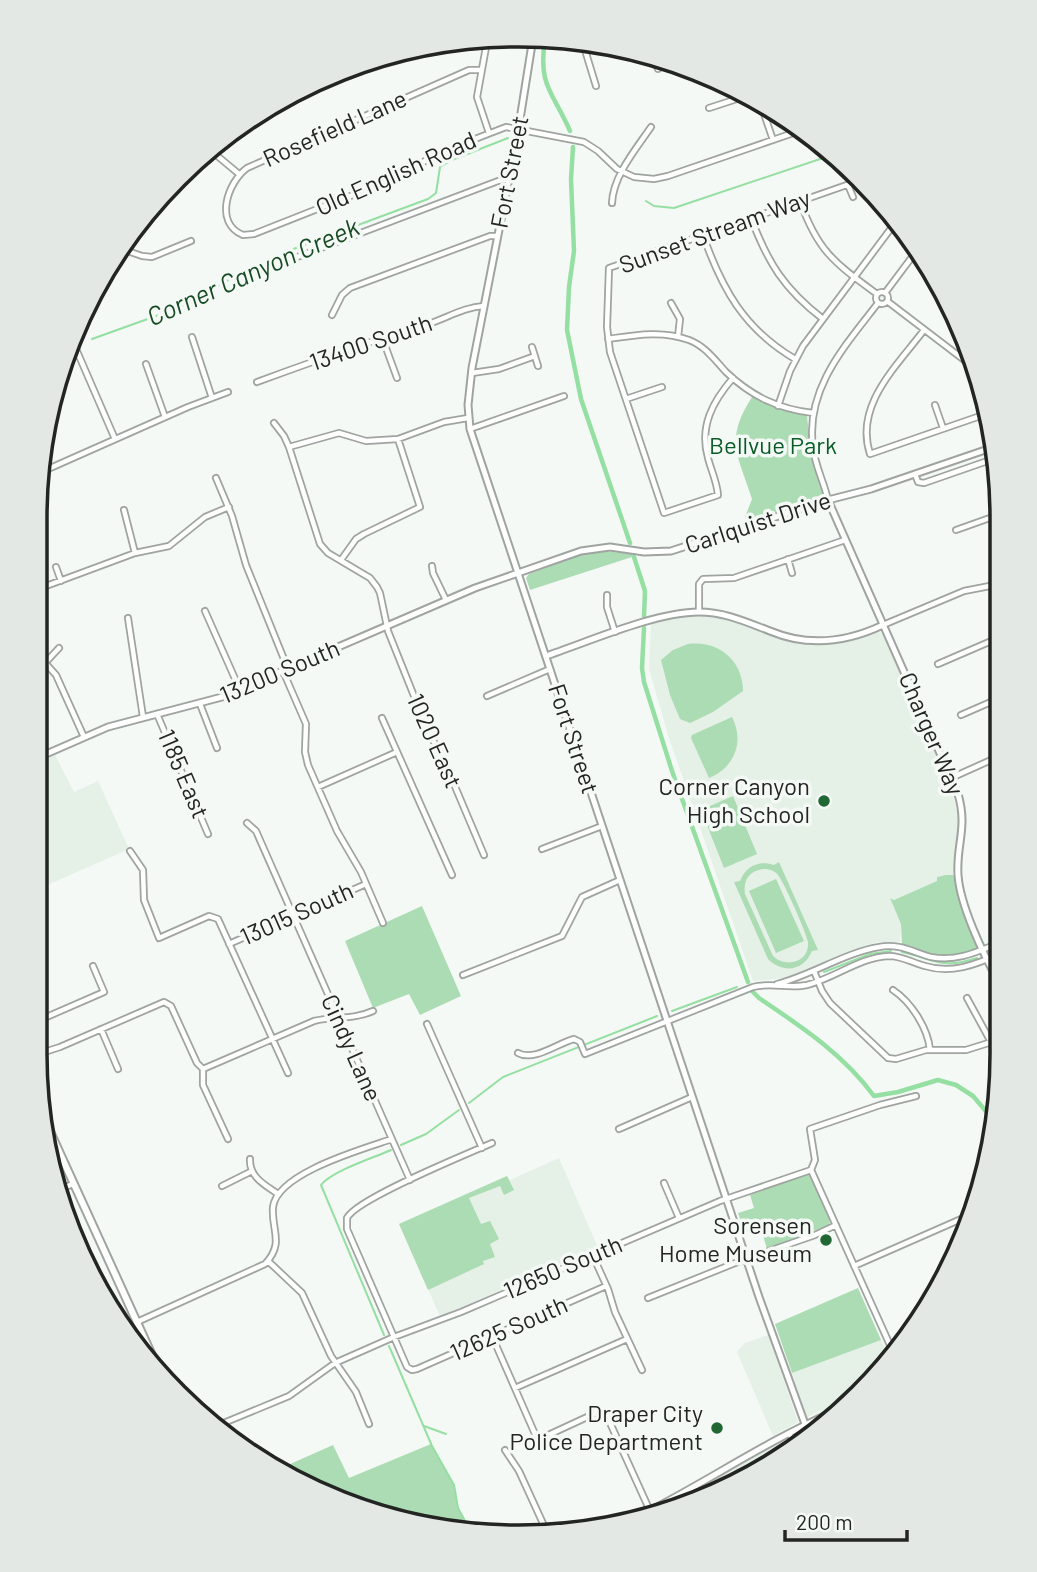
<svg xmlns="http://www.w3.org/2000/svg" width="1037" height="1572" font-family="Barlow,sans-serif">
	<rect width="100%" height="100%" fill="#f4f9f5"/>
	<path fill="#e5f0e6" d="M702 616 728 619 778 639 810 645 840 643 878 632 883 634 951 788 959 820 953 875 937 877V881L894 900 890 897 901 924 900 942H876L786 978 753 981 668 735 649 669 651 624 678 617Z
		M55 755 74 792 98 781 129 849 36 890 37 763Z
		M559 1158 599 1250 582 1255 440 1316 399 1224 507 1176 510 1180Z
		M768 1335 798 1422 773 1436 737 1352 745 1343Z
		M881 1340 890 1360 882 1373 849 1399 807 1417 792 1373Z
		M814 1428 761 1472 640 1521 754 1456Z"/>
	<path fill="#acdcb3" fill-rule="evenodd" d="M752 397 778 409 807 416 812 461 823 494 820 498 746 522 745 517 752 499C738 454 724 441 752 397Z
		M603 551 632 554V557L530 590 526 578 529 574 583 554Z
		M688 644C719 640 743 661 743 691L713 712 690 723 680 719 670 695 661 660 673 650Z
		M732 717C745 742 734 768 709 778L691 738 692 735Z
		M733 796 757 854 724 868 701 810Z
		M779 862 818 950 812 951C804 971 783 974 768 959L734 882 740 881C746 866 759 860 774 865ZM763 869C769 869 774 870 778 875 784 882 806 932 808 942 810 963 785 968 773 956L745 894C743 880 749 871 763 869Z
		M946 875H953L955 878 961 906 978 945 977 949C950 962 929 953 902 945L901 924 890 898 894 900 937 881V877Z
		M776 879 804 941 776 953 749 891Z
		M422 906 461 996 420 1015 409 994 373 1008 345 941Z
		M807 1174 810 1175 830 1221 829 1225 767 1249 761 1229 745 1233 738 1213 754 1208 750 1195Z
		M507 1176 514 1190 504 1195 500 1186 469 1198 481 1224 490 1221 499 1239 490 1244 495 1257 483 1261 484 1264 428 1290 399 1224Z
		M858 1288 881 1340 792 1373 775 1324Z
		M431 1444 454 1485 458 1508 471 1532 334 1500 279 1469 333 1445 349 1478Z"/>
	<g fill="none" stroke-linecap="round" stroke-linejoin="round">
		<path stroke="#95dfa2" stroke-width="2" d="M646 201 654 206 674 208 835 154
			M92 339 181 307 234 277 296 248 428 199 436 193 440 167 452 160 508 138
			M995 950 999 949
			M902 952C934 959 941 970 977 958
			M824 972 870 954 891 951
			M672 1011 737 987
			M469 1103 503 1077 657 1016
			M401 1145 426 1134 459 1110
			M384 1335 321 1185C332 1171 373 1158 391 1150
			M389 1346 432 1446 454 1485 458 1508 471 1532
			M424 1426 446 1434"/>
		<path stroke="#95dfa2" stroke-width="4.5" d="M545 38C538 87 552 90 570 131
			M573 147 571 179 574 251 569 287 567 330 581 399 630 543
			M634 557 645 591 644 616
			M644 628 642 668 644 682 672 771 748 982
			M752 991 759 998C802 1027 843 1054 874 1096L898 1092 938 1080 956 1085 973 1096 996 1123"/>
		<defs>
			<path id="minor" d="M488 36 477 97 489 133
				M585 40V50L596 86
				M654 56 658 69
				M481 70H469L247 168C227 183 214 223 243 235L254 234 411 172 431 156 506 127 584 142 598 151 617 169 634 177 654 179 668 176 802 130
				M759 99 773 140
				M709 108 749 95
				M209 149 239 174
				M848 185 853 197
				M800 201C818 252 835 263 877 294
				M612 203C613 176 636 149 651 127
				M751 218C768 263 784 289 823 319
				M703 235C722 289 744 329 795 359
				M122 249 142 256 152 257 191 241
				M912 257 931 271
				M292 259 498 181 509 179
				M876 298a6 6 0 1 1 12 0a6 6 0 1 1-12 0Z
				M885 293 918 249
				M887 301 976 369
				M671 303 680 319 678 337
				M332 315 342 295 350 288 490 236H497
				M924 330C897 366 854 405 870 454L989 413
				M192 337 212 398
				M382 337 397 378
				M608 339C635 335 663 330 689 340 705 346 715 360 726 372 751 396 778 409 813 413
				M73 342 115 439
				M532 347 538 366
				M146 364 165 417
				M472 373 499 369 535 356
				M733 378C713 401 699 426 708 458 711 470 717 482 718 495L664 513 610 352 607 327 609 268 861 180
				M257 382C314 361 370 341 428 324 447 318 464 307 484 306
				M626 399 662 387
				M935 405 943 428
				M778 406 790 371 803 346 898 219
				M274 423 284 436 289 447 320 544 328 553 370 578 377 587 380 593 388 631 430 736 440 751 484 855
				M470 429 564 396
				M289 447 339 433 366 441 398 439 444 422 468 418
				M39 473 188 407 228 392
				M915 474 918 482 924 483 996 458
				M216 478 232 516 246 565 288 669
				M828 500C824 482 815 466 813 447 805 389 845 346 878 303
				M124 510 135 553
				M956 530 1001 514
				M788 559 792 573
				M341 560 356 539 364 534 420 507 398 439
				M432 566 433 573 446 600
				M56 567 61 581
				M38 589 135 553 169 546 205 517 229 507
				M607 595V607L615 632
				M205 611 240 690
				M699 612V584L703 579 734 578 845 540
				M128 618 143 717
				M883 625 964 591 1000 584
				M1000 654 996 636 1000 623
				M38 655 56 675 84 737
				M46 662 59 648
				M938 664 996 639
				M283 671 306 724 305 752 308 765 337 831 361 872 383 923
				M487 696 550 669
				M200 704 217 748
				M157 714 208 834
				M961 715 1000 698
				M382 718 452 875
				M951 778 1000 756
				M318 787 397 752
				M247 823 256 831 410 1180
				M542 849 602 826
				M130 851 143 870 144 900 159 938 209 916 218 919 288 1073
				M999 879C996 866 993 848 999 836
				M229 944 366 884
				M814 971 822 991 830 1003 888 1058 896 1059 926 1050H966L998 1040
				M463 975 562 936 582 897 620 880
				M777 984C812 975 844 953 879 947 899 943 913 952 931 957 956 962 977 952 999 943
				M893 990C911 1002 928 1028 930 1050
				M967 998 991 1042
				M35 1022 104 992 93 966
				M427 1024 482 1148
				M101 1029 118 1069
				M518 1053C534 1062 558 1043 574 1039L580 1042 585 1054 753 987C771 982 789 989 807 985 835 978 860 957 889 956 902 956 913 963 925 966 951 974 975 965 999 954
				M35 1055 60 1047 164 1002 171 1006 197 1063 203 1069
				M203 1069 314 1021C334 1016 353 1020 373 1011
				M203 1069V1085L228 1139
				M619 1129 692 1097
				M492 1143C467 1154 356 1199 347 1218V1229L407 1367 412 1370 417 1369 606 1286
				M250 1159C249 1177 265 1185 278 1194
				M811 1170 894 1354
				M811 1170 815 1160 810 1129 880 1105 916 1096
				M664 1183 679 1218
				M222 1186 252 1171
				M58 1190 73 1184
				M593 1256 608 1289 615 1312 642 1370
				M268 1261 302 1293 331 1356 356 1392 369 1424
				M854 1266 968 1216
				M648 1298 740 1261 815 1235 836 1225
				M137 1322 265 1264C285 1243 271 1230 273 1207 277 1173 363 1149 392 1139
				M492 1336 535 1434 544 1437 598 1412 606 1414 650 1511
				M515 1388 627 1339
				M214 1427 289 1396 335 1363 394 1337 461 1312 720 1201 811 1170
				M789 1433 795 1444
				M505 1450 519 1471 546 1530"/>
			<path id="tertiary" d="M533 38 517 138 472 368 468 405 470 429 759 1297 805 1424
				M828 500 958 794C968 828 956 844 958 875 960 905 983 954 998 980
				M546 656C588 642 655 612 699 612 725 612 746 622 770 631 808 647 847 642 883 625
				M37 758 108 727 222 697 475 588 581 551 610 547 644 552 671 551 828 500 871 489 994 447
				M628 1522C698 1488 762 1443 833 1412"/>
			<path id="secondary" d="M47 1125 156 1364"/>
		</defs>
		<use href="#minor" stroke="#9fa4a0" stroke-width="8"/>
		<use href="#tertiary" stroke="#9fa4a0" stroke-width="9"/>
		<use href="#secondary" stroke="#9fa4a0" stroke-width="10"/>
		<use href="#minor" stroke="#fff" stroke-width="4.5"/>
		<use href="#tertiary" stroke="#fff" stroke-width="5"/>
		<use href="#secondary" stroke="#fff" stroke-width="6"/>
	</g>
	<g fill="#216734" stroke="#f4f9f5" stroke-width="2.5">
		<circle cx="824" cy="801" r="7"/>
		<circle cx="826" cy="1240" r="7"/>
		<circle cx="717" cy="1428" r="7"/>
	</g>
	<g text-anchor="middle" stroke-width="7" stroke-linejoin="round" paint-order="stroke">
		<g font-size="24" fill="#232523" stroke="#f4f9f5">
			<text transform="translate(335 129) rotate(-24)" y="8">Rosefield Lane</text>
			<text transform="translate(510 172) rotate(-79)" y="8">Fort Street</text>
			<text transform="translate(396 174) rotate(-24)" y="8">Old English Road</text>
			<text transform="translate(715 232) rotate(-20)" y="8">Sunset Stream Way</text>
			<text transform="translate(371 343) rotate(-19)" y="8">13400 South</text>
			<text transform="translate(758 523) rotate(-18)" y="8">Carlquist Drive</text>
			<text transform="translate(280 672) rotate(-23)" y="8">13200 South</text>
			<text transform="translate(931 734) rotate(67)" y="8">Charger Way</text>
			<text transform="translate(573 739) rotate(72)" y="8">Fort Street</text>
			<text transform="translate(434 741) rotate(66)" y="8">1020 East</text>
			<text transform="translate(183 774) rotate(67)" y="8">1185 East</text>
			<text transform="translate(297 914) rotate(-24)" y="8">13015 South</text>
			<text transform="translate(351 1048) rotate(66)" y="8">Cindy Lane</text>
			<text transform="translate(563 1268) rotate(-23)" y="8">12650 South</text>
			<text transform="translate(509 1329) rotate(-24)" y="8">12625 South</text>
		</g>
		<g font-size="24" fill="#075c26" stroke="#f4f9f5">
			<text x="773" y="454">Bellvue Park</text>
		</g>
		<g font-size="24" fill="#232523" stroke="#f4f9f5" text-anchor="end">
			<text x="810" y="795">Corner Canyon<tspan x="810" dy="28">High School</tspan></text>
			<text x="812" y="1234">Sorensen<tspan x="812" dy="28">Home Museum</tspan></text>
			<text x="703" y="1422">Draper City<tspan x="703" dy="28">Police Department</tspan></text>
		</g>
		<g font-size="26" font-style="italic" fill="#174b24" stroke="#f4f9f5">
			<text transform="translate(253 272) rotate(-24)" y="9">Corner Canyon Creek</text>
		</g>
	</g>
	<path d="M0 0H1037V1572H0ZM518 47H519A471 471 0 0 1 990 518V1054A471 471 0 0 1 519 1525H518A471 471 0 0 1 47 1054V518A471 471 0 0 1 518 47Z" fill="#e3e8e4" fill-rule="evenodd"/>
	<path fill="none" stroke="#232523" stroke-width="3.5" d="M518 47H519A471 471 0 0 1 990 518V1054A471 471 0 0 1 519 1525H518A471 471 0 0 1 47 1054V518A471 471 0 0 1 518 47Z"/>
	<path d="M785 1530v10h122v-10" fill="none" stroke="#232523" stroke-width="3.5"/>
	<text x="796" y="1530" font-size="21" fill="#232523" stroke="#f4f9f5" stroke-width="5" paint-order="stroke">200 m</text>
</svg>
